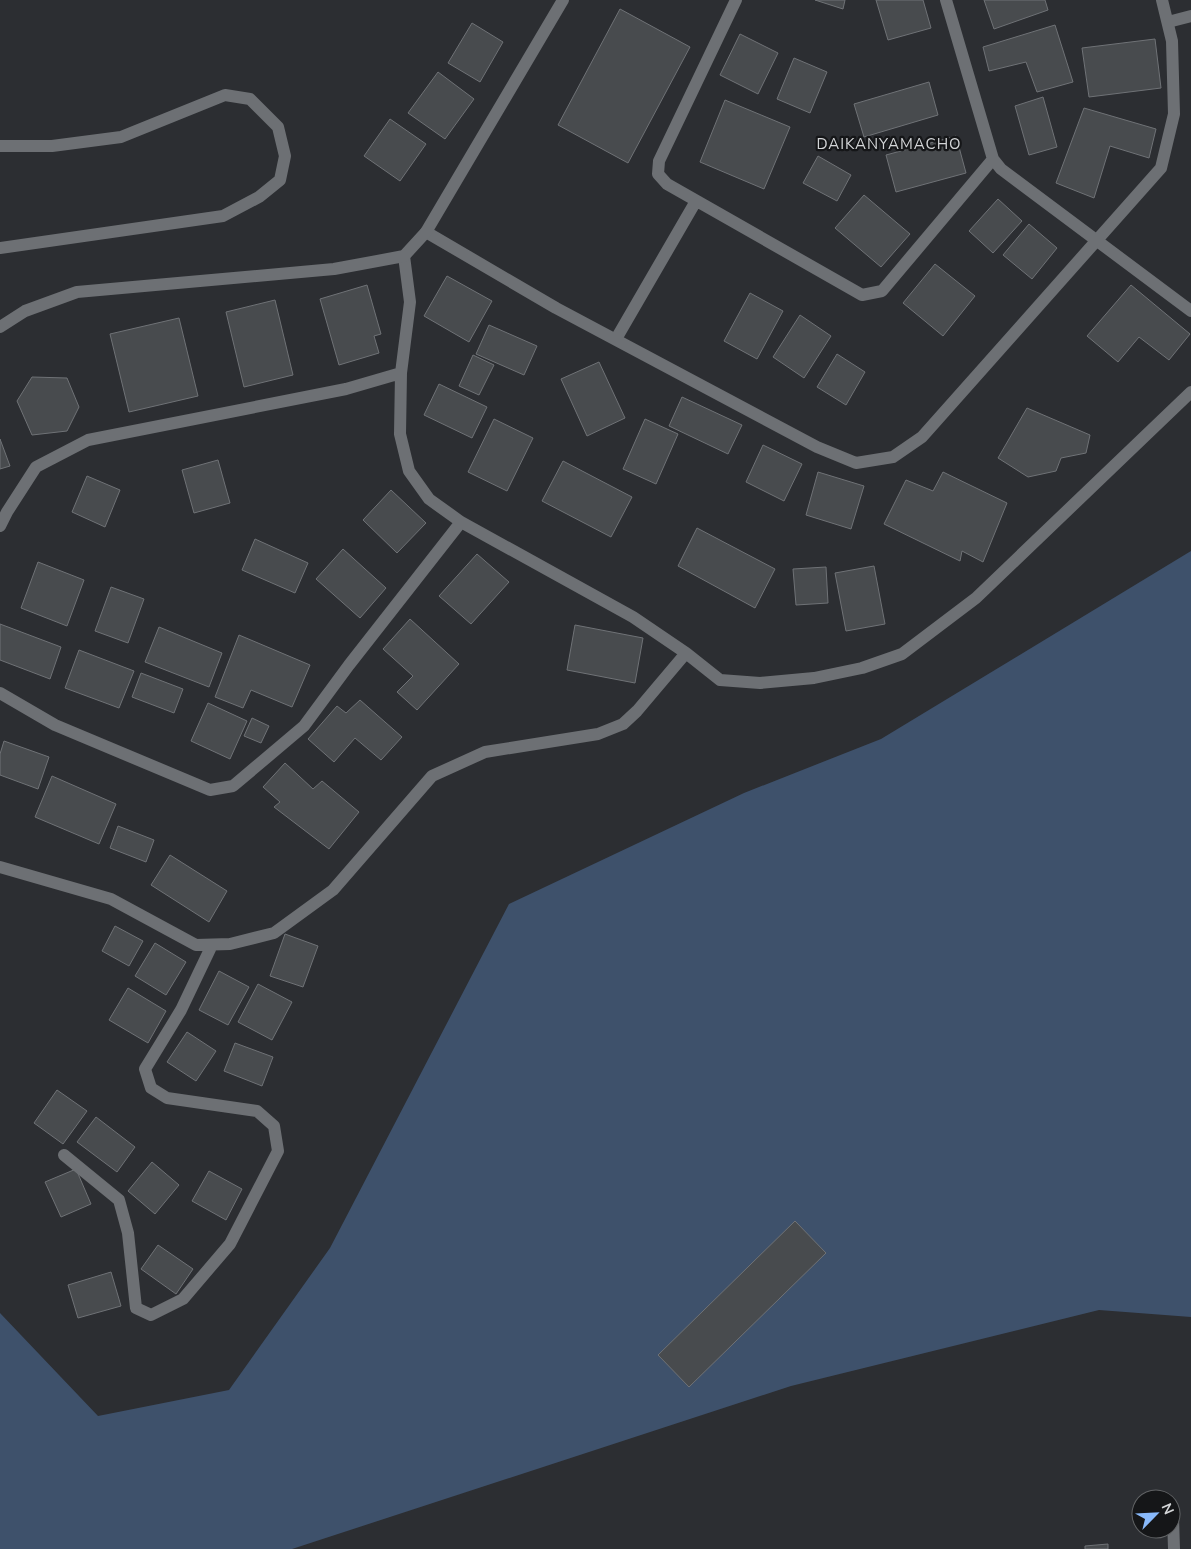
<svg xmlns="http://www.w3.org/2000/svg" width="1191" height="1549" font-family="'Nunito Sans',sans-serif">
	<rect width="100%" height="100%" fill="#2c2e32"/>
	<path fill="#3e516b" d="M1191 551V1317L1099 1310 791 1386 292 1549H0V1313L98 1416 229 1390 330 1248 509 904 744 793 881 739Z"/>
	<path fill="#484b4e" stroke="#6f7276" d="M815 0H845L843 9Z
		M876 0H923L931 28 888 40Z
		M984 0H1045L1048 10 994 29Z
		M620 9 690 47 628 163 558 125Z
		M472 23 503 42 480 82 448 63Z
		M1055 25 1073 82 1037 92 1026 62 989 71 983 47Z
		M740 34 778 53 758 94 720 75Z
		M1155 39 1161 88 1089 97 1082 48Z
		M794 58 827 72 810 113 777 99Z
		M438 72 474 99 445 139 408 113Z
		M929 82 938 115 864 137 854 104Z
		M1043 97 1057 147 1029 155 1015 106Z
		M725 100 790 127 764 189 700 162Z
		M1084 108 1156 129 1149 158 1110 146 1094 198 1056 183Z
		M390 119 426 144 400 181 364 156Z
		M956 136 966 173 896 192 886 155Z
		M818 156 851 175 837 201 803 183Z
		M864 195 910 234 881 267 835 228Z
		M998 199 1022 221 993 253 969 231Z
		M1029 224 1057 248 1032 279 1003 255Z
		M935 264 975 296 943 336 903 303Z
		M447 276 492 301 469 342 424 316Z
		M367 285 381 334 374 336 379 353 339 365 320 299Z
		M1131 285 1190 334 1169 360 1139 337 1118 362 1087 336Z
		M750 293 783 311 757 359 724 341Z
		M275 300 293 375 244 387 226 312Z
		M800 315 831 336 804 378 773 357Z
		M179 318 198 396 129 412 110 334Z
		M489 325 537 346 524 375 476 354Z
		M837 354 865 372 846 405 817 387Z
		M473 355 494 365 479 395 459 386Z
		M599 362 625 418 587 436 561 379Z
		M32 377 67 378 79 407 67 431 32 435 17 401Z
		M439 384 487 407 472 438 424 415Z
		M682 397 742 425 728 454 669 426Z
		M1027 408 1090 435 1086 453 1061 458 1056 471 1028 477 998 458Z
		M494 419 533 438 507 491 468 472Z
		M645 419 678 434 656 484 623 469Z
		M0 439 10 466 0 469Z
		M763 445 802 464 784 501 746 482Z
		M218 460 230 503 194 513 182 470Z
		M563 461 632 497 611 537 542 501Z
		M818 472 864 486 851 529 806 515Z
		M943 472 1007 503 983 562 962 551 960 561 884 524 906 480 933 491Z
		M87 476 120 490 105 527 72 512Z
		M391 490 426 523 397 553 363 520Z
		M697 528 775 569 755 608 678 566Z
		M255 539 308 563 295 593 242 570Z
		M343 549 386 588 360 618 316 579Z
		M477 554 509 582 471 624 439 596Z
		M38 562 84 580 67 626 21 608Z
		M874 566 885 624 846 631 835 573Z
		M826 567 828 603 796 605 793 569Z
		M111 587 144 599 128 643 95 631Z
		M410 619 459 664 417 710 397 692 413 676 383 649Z
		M0 624 61 647 50 679 0 660Z
		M575 625 643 638 635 683 567 670Z
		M159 627 222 653 209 687 145 662Z
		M239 635 310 665 292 707 251 690 243 708 215 697Z
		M79 650 134 671 119 708 65 688Z
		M141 673 183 689 174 713 132 697Z
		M360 700 402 737 381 760 355 738 334 762 308 739 337 706 346 713Z
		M208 703 247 721 230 759 191 741Z
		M252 718 269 726 261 743 244 736Z
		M4 741 49 757 38 789 0 775V754Z
		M285 763 313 789 322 781 359 812 329 849 274 807 280 802 263 787Z
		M52 776 116 804 99 844 35 817Z
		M118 826 154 840 146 862 110 848Z
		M170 855 227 891 209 922 151 885Z
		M115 926 143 941 129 966 102 951Z
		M285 934 318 946 303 987 270 976Z
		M155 943 186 962 166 995 135 976Z
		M219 971 249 987 228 1025 199 1010Z
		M258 984 292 1002 272 1040 238 1022Z
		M128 988 166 1011 148 1043 109 1020Z
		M187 1032 216 1051 196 1081 167 1062Z
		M235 1043 273 1057 262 1086 224 1071Z
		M57 1090 87 1111 63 1144 34 1123Z
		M96 1117 135 1147 117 1172 77 1142Z
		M152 1162 179 1185 155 1214 128 1191Z
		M76 1169 91 1204 61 1217 45 1182Z
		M209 1171 242 1189 226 1220 192 1201Z
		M795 1221 826 1253 689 1387 658 1355Z
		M158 1245 193 1269 176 1294 141 1269Z
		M111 1272 121 1306 78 1318 68 1285Z
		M1108 1544V1549H1085V1546Z"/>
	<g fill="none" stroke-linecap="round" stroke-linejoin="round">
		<path stroke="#6d7074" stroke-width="12" d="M736 0 659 161 658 174 667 184 862 295 882 291 993 159
			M946 0 993 159 1001 169 1191 311
			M1168 22 1191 16
			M426 232 556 308 817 447 856 463 893 457 922 437 1161 168 1174 114 1172 41 1162 0
			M404 256 410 302 401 373 400 434 409 471 429 499 461 522 633 617 686 653 720 680 760 683 814 678 862 668 902 654 976 598 1191 392
			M616 339 696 201
			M0 526 7 512 36 467 88 440 346 389 401 373
			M0 693 55 725 210 790 233 786 304 726 349 665 461 522
			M0 867 111 899 196 945 230 944 274 933 333 890 432 776 485 752 598 734 623 724 637 711 686 653
			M64 1155 119 1200 128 1233 136 1308 151 1315 183 1299 230 1244 278 1151 274 1126 257 1111 167 1098 151 1088 145 1069 181 1010 212 945
			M1173 1517 1174 1549"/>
		<path stroke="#6d7074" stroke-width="12" d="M0 146H52L121 137 225 95 250 99 278 127 285 156 280 180 259 197 223 216 0 248
			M0 327 25 311 77 292 334 269 404 256 426 232 563 0"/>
	</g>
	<g text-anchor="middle" stroke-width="4.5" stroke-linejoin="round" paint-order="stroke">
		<g font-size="15" letter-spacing="1" fill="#d4d6d8" stroke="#151618">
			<text x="889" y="149">DAIKANYAMACHO</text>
		</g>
	</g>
	<g transform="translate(1156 1514) rotate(66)"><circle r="24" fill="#151618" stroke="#616365"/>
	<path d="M0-4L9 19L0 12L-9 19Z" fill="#89bafc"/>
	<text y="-8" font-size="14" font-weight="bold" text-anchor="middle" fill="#d4d6d8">N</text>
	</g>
</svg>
